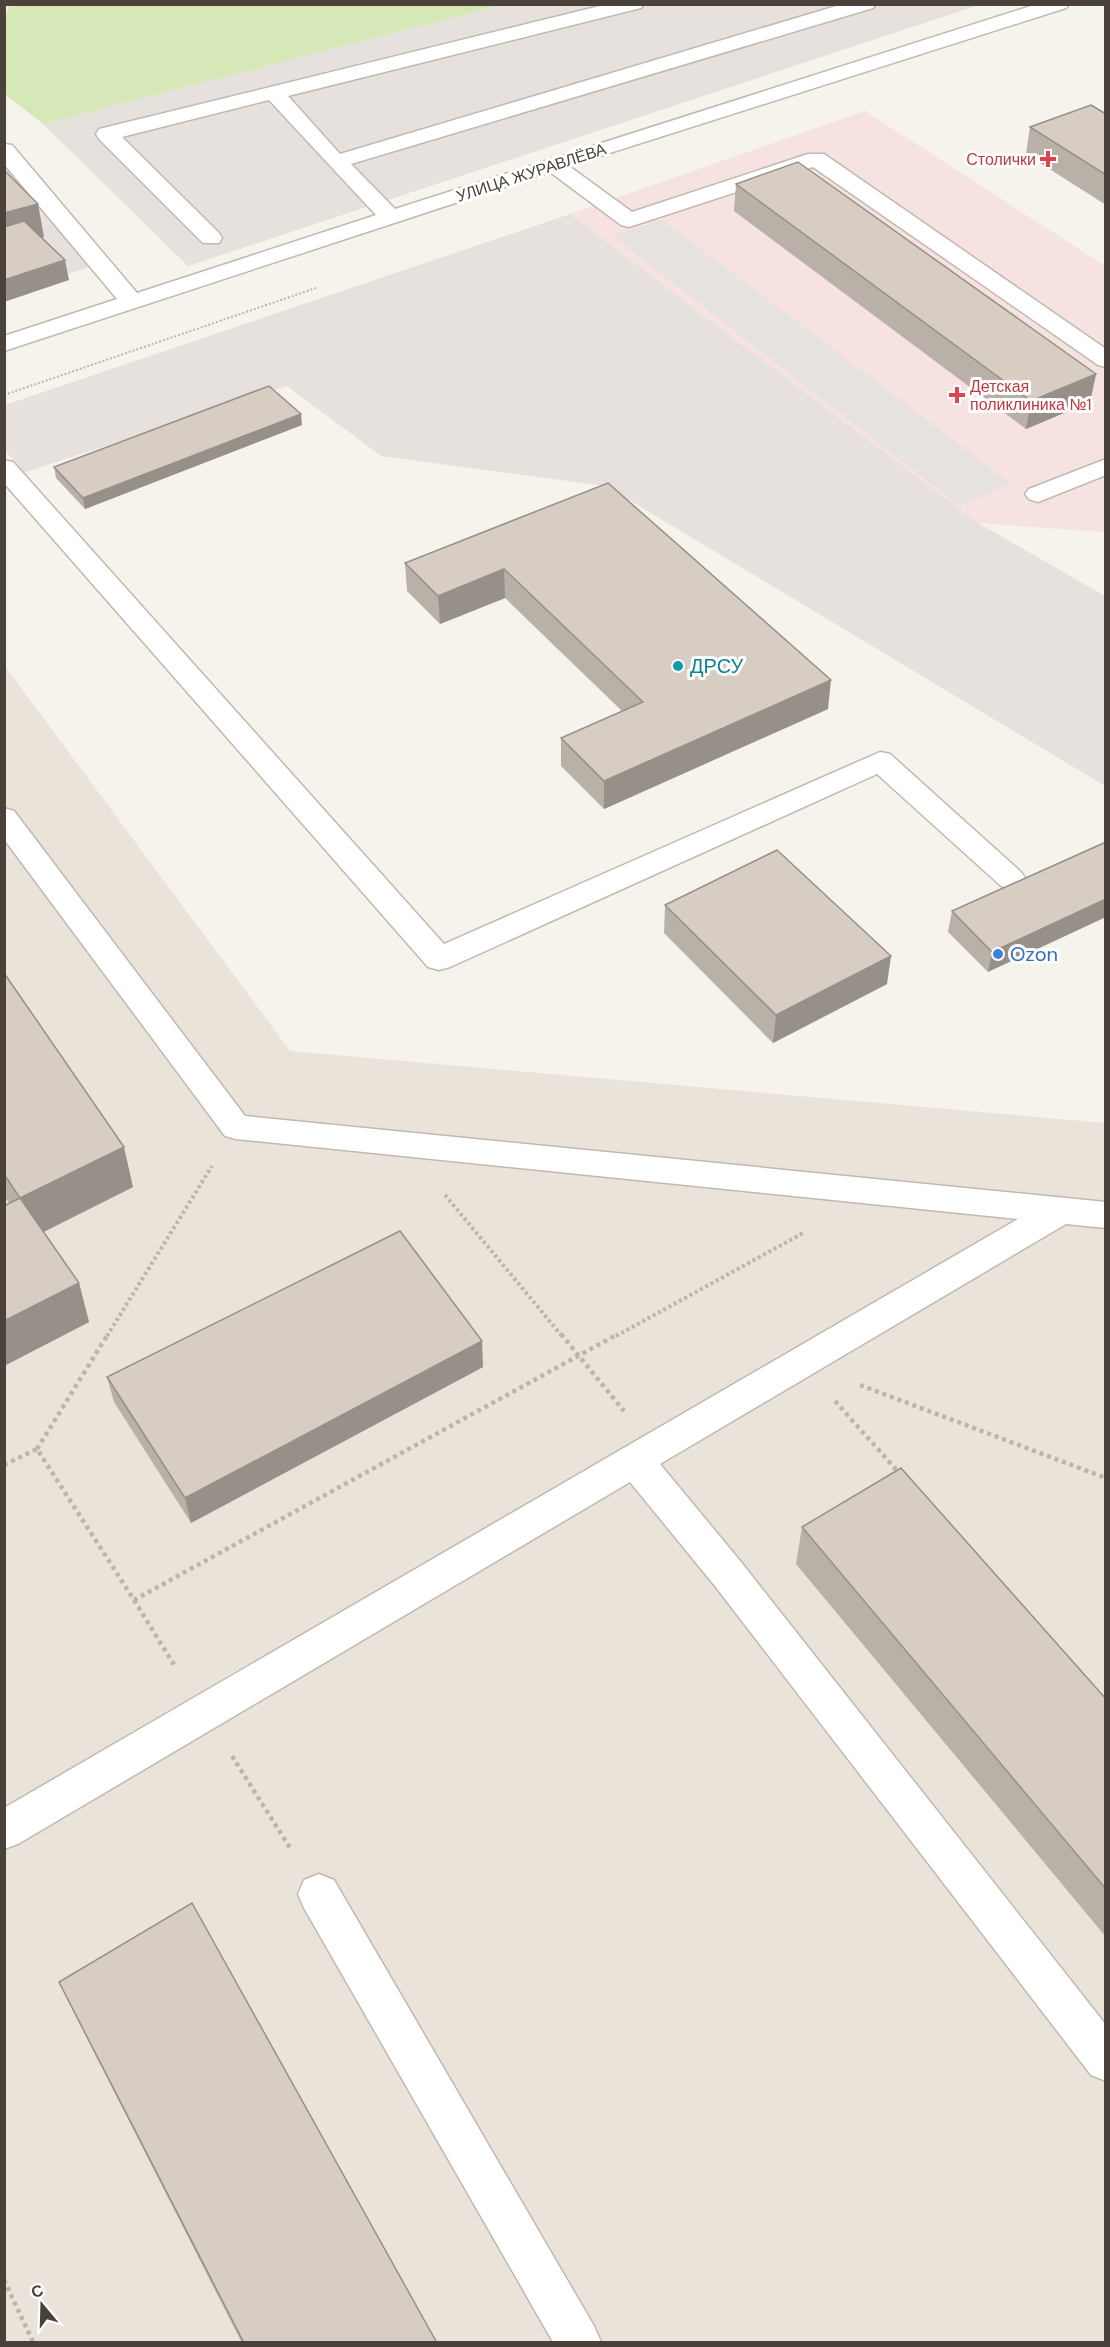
<svg xmlns="http://www.w3.org/2000/svg" width="1110" height="2347" font-family="'DM Sans',sans-serif">
	<rect width="100%" height="100%" fill="#f6f2ec"/>
	<path fill="#e9e3da" d="M4 665 290 1051 1105 1123V2342H5Z"/>
	<path fill="#e6e1dd" d="M502 5H979L188 266 43 124Z
		M5 163 103 263 5 294Z
		M570 214 978 523 1105 596V786L606 486 381 456 287 386 23 473 5 450V405Z"/>
	<path fill="#f5e2e1" d="M865 111 1105 266V532L978 523 570 214Z"/>
	<path fill="#d6e8b7" d="M10 4H502V5L43 124 5 94V16Z"/>
	<path fill="#e5e2e0" d="M662 220 1010 483 960 506 613 236Z"/>
	<g fill="none" stroke-linecap="round" stroke-linejoin="round">
		<defs>
			<path id="minor" d="M608 4H644L641 8 288 96 340 154 843 4H876L873 8 351 164 395 209 1037 4H1069L1066 8 569 166 632 212 808 154H824L1106 349V367L1098 365 813 167 629 227 621 225 550 172 4 351V336L117 299 4 164V144L12 145 137 293 376 215 269 100 122 137 219 233 222 238 219 243H203L99 139 96 134 99 129Z
				M1106 459V475L1038 502 1029 499 1025 494 1029 489Z
				M4 460 13 462 444 944 880 752 890 754 1021 872 1026 879 1021 886 1011 889 1001 886 877 774 450 967 439 970 428 967 4 483Z
				M4 808 14 811 245 1116 1106 1202V1228L1066 1224 660 1464 741 1562 1106 2025V2081L1091 2075 715 1586 630 1482 18 1844 4 1849V1808L1018 1219 236 1139 225 1136 4 839Z
				M319 1874 334 1880 594 2326 601 2342H553L304 1908 298 1894 304 1880Z"/>
		</defs>
		<use href="#minor" stroke="#c1b9af" stroke-width="3"/>
		<path stroke="#c2b4a0" stroke-width="2" stroke-dasharray="2 2" stroke-linecap="butt" d="M4 395 316 288"/>
		<path stroke="#c2b4a0" stroke-width="4" stroke-dasharray="3 3" stroke-linecap="butt" d="M445 1195 562 1336
			M107 1336 212 1166
			M616 1336 805 1232"/>
		<path stroke="#c2b4a0" stroke-width="4.5" stroke-dasharray="4 4" stroke-linecap="butt" d="M561 1334 624 1411
			M860 1385 1106 1478
			M835 1401 900 1474
			M37 1449 108 1334
			M4 1465 37 1449 134 1600 618 1334
			M134 1600 176 1668
			M232 1756 292 1851
			M4 2280 33 2342"/>
		<use href="#minor" fill="#fff" fill-rule="evenodd"/>
	</g>
	<path fill="#b9b0a7" d="M1106 114V205L1026 154 1030 127Z
		M736 184 1096 374 1090 402 1026 429 734 211Z
		M302 425 85 509 56 478 54 467Z
		M608 483 828 709 604 809 561 766V738L622 711 505 598 440 624 407 591 405 563Z
		M1106 842 988 972 948 932 952 911Z
		M665 905 887 984 773 1043 664 933Z
		M4 973 133 1187 44 1232 79 1283 89 1322 4 1366V1206L9 1203 4 1196Z
		M483 1367 191 1523 114 1402 107 1377Z
		M802 1527 1106 1699V1937L796 1564Z
		M59 1982 437 2343H242L72 2009Z"/>
	<path fill="#969088" d="M38 204 44 237 4 248V213Z
		M65 260 69 280 4 302V280Z
		M1096 374 1090 402 1026 429 1031 401Z
		M301 414 302 425 85 509 83 498Z
		M504 569 505 598 440 624 438 596Z
		M831 680 828 709 604 809V781Z
		M1106 899V917L988 972 992 952Z
		M891 956 887 984 773 1043 776 1015Z
		M124 1147 133 1187 31 1238 20 1198Z
		M79 1283 89 1322 4 1366V1321Z
		M482 1341 483 1367 191 1523 185 1498Z"/>
	<path fill="#d7cdc2" stroke="#969088" stroke-width="1.5" d="M1091 105 1106 114V175L1030 127Z
		M798 162 1096 374 1031 401 736 184Z
		M4 170 38 204 4 213Z
		M24 221 65 260 4 280V227Z
		M269 386 301 414 83 498 54 467Z
		M608 483 831 680 604 781 561 738 643 702 504 569 438 596 405 563Z
		M1106 842V899L992 952 952 911Z
		M777 850 891 956 776 1015 665 905Z
		M4 973 124 1147 20 1198 4 1174Z
		M20 1198 79 1283 4 1321V1206Z
		M400 1231 482 1341 185 1498 107 1377Z
		M901 1468 1106 1699V1889L802 1527Z
		M192 1903 437 2343H244L59 1982Z"/>
	<g fill="#e0444e" stroke="#fff" stroke-width="2">
		<path d="M1045 150h6v6h6v6h-6v6h-6v-6h-6v-6h6z"/>
		<path d="M954 386h6v6h6v6h-6v6h-6v-6h-6v-6h6z"/>
	</g>
	<circle fill="#0f9aa8" stroke="#fff" stroke-width="2" cx="678" cy="666" r="6"/>
	<circle fill="#3f7fe0" stroke="#fff" stroke-width="2" cx="998" cy="954" r="6"/>
	<g text-anchor="middle" stroke-width="6" stroke-linejoin="round" paint-order="stroke">
		<g font-size="16" fill="#be3a42" stroke="#fff" text-anchor="end">
			<text x="1036" y="165">Столички</text>
			<text x="970" y="392" text-anchor="start">Детская<tspan x="970" dy="18">поликлиника №1</tspan></text>
		</g>
		<g font-size="16" fill="#4a423a" stroke="#fff">
			<text transform="translate(531 172) rotate(-18)" y="6">УЛИЦА ЖУРАВЛЁВА</text>
		</g>
		<g font-size="20" fill="#0d838f" stroke="#fff" text-anchor="start">
			<text x="690" y="673">ДРСУ</text>
		</g>
		<g font-size="20" fill="#366cbe" stroke="#fff" text-anchor="start">
			<text x="1010" y="961">Ozon</text>
		</g>
	</g>
	<rect width="1110" height="2347" fill="none" stroke="#4a423a" stroke-width="12"/>
	<g transform="translate(42 2305) rotate(341)" stroke="#ffffff" stroke-width="4.5" paint-order="stroke">
	<path d="M0-4.5L10 22L0 15L-10 22Z" fill="#4a423a"/>
	<text y="-9" font-size="16" font-weight="bold" text-anchor="middle" fill="#4a423a">С</text>
	</g>
</svg>
